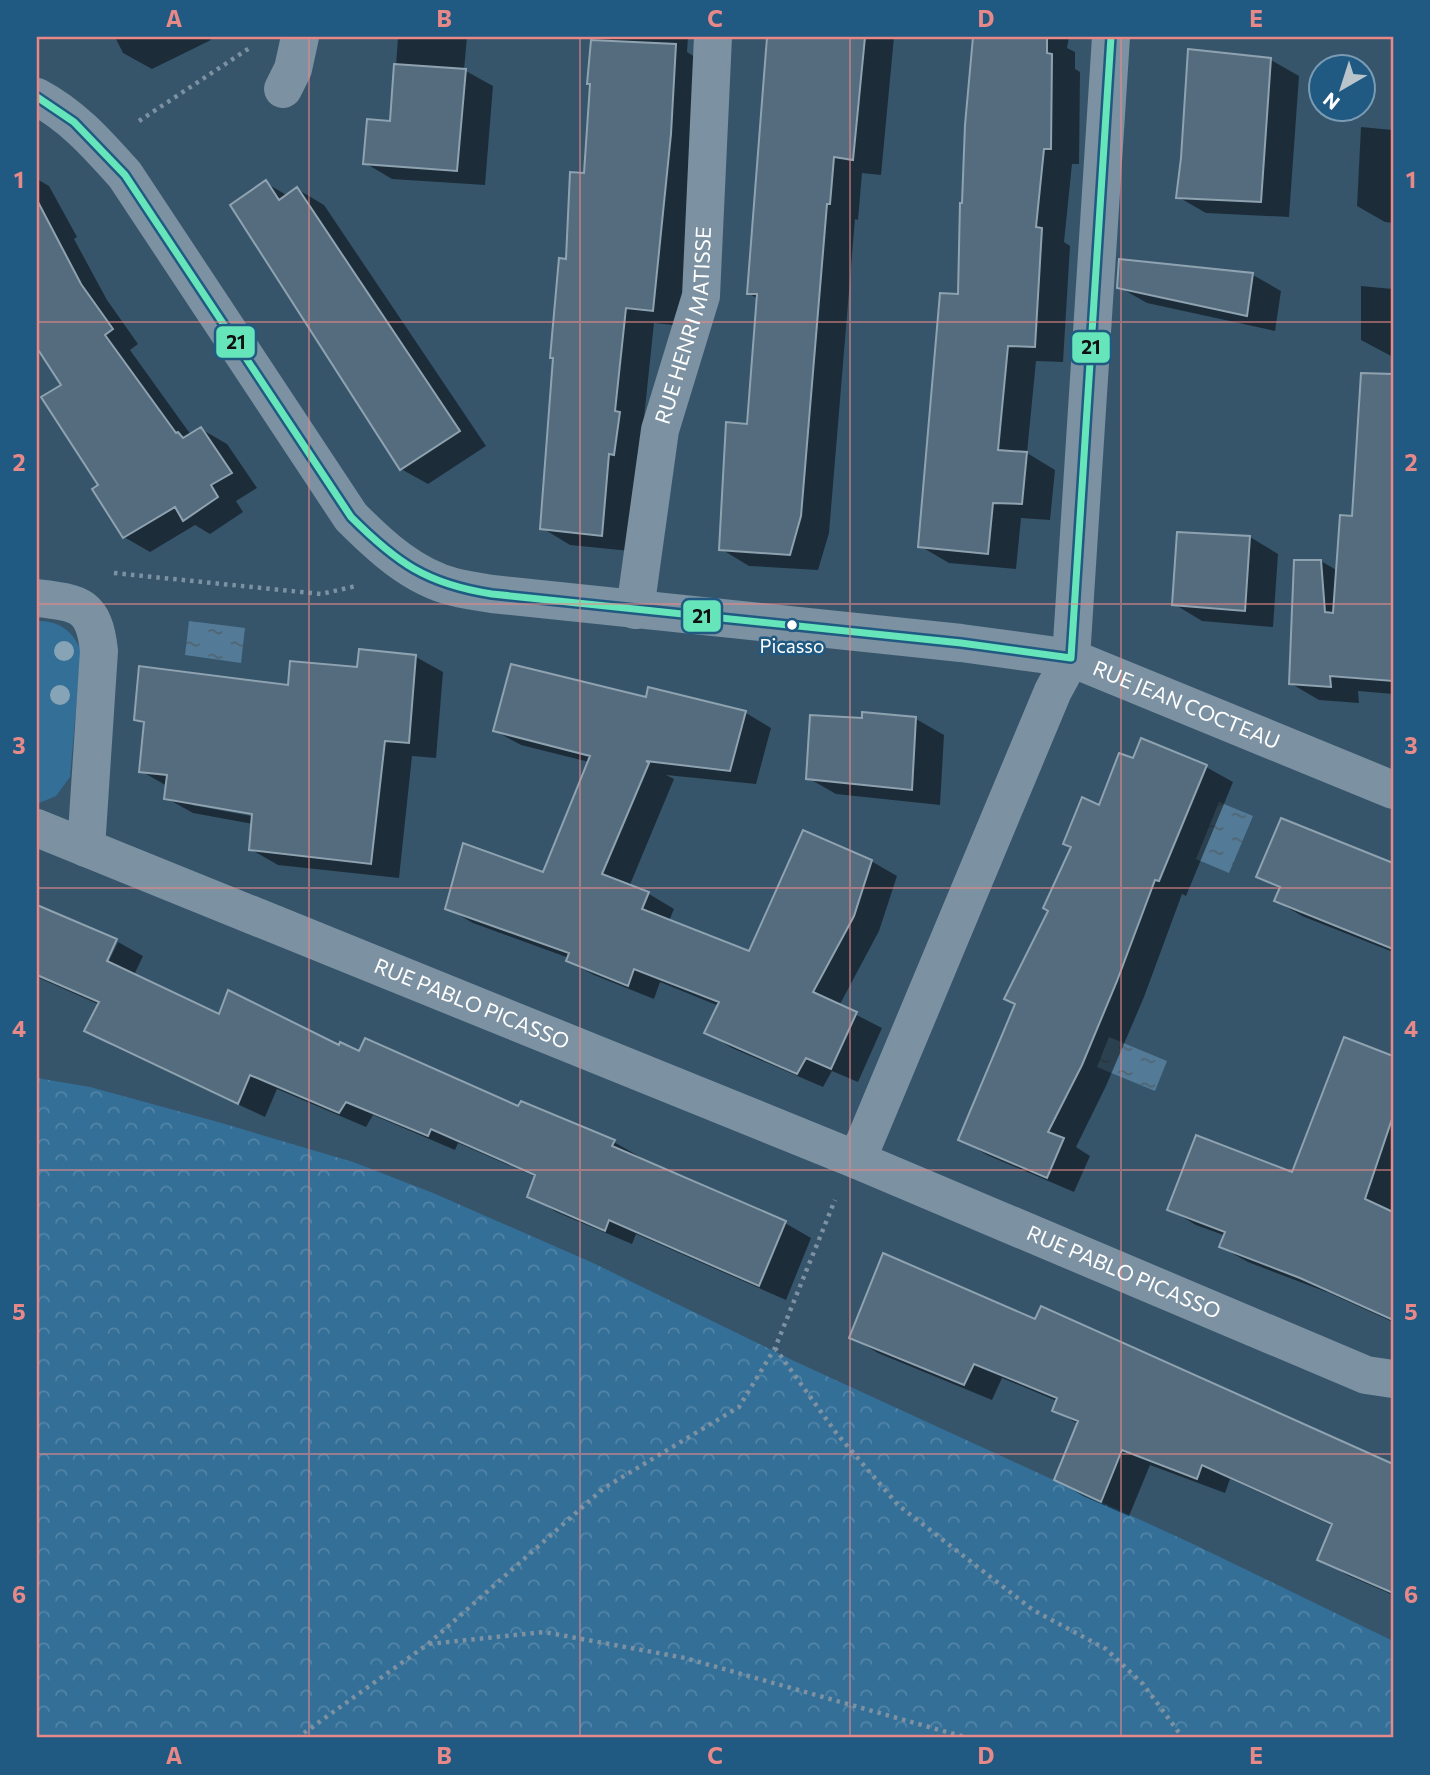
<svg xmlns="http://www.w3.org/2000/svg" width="1430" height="1775" font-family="Commissioner,sans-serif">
	<defs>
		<pattern id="forest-crowns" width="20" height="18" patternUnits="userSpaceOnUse" patternTransform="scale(1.75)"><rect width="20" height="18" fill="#346f98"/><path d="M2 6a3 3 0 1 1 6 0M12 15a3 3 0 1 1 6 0" fill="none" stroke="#5285a7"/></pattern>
		<pattern id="water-ripples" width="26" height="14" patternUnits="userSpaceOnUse" patternTransform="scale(1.75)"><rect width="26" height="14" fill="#537b97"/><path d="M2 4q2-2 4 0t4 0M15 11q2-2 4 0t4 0" fill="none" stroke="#506472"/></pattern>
	</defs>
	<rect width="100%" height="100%" fill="#36556b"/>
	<path fill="#346f98" d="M37 621C58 620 74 631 81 652L70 777 56 796 37 804Z"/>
	<path fill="url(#forest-crowns)" d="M37 1078 90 1087 218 1122 353 1162 433 1193 591 1262 792 1360 1193 1544 1393 1641V1738H37Z"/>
	<path fill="url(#water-ripples)" d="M189 621 245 628 241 663 185 655Z
		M1219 802 1253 816 1229 873 1196 859Z
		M1109 1037 1167 1061 1155 1091 1097 1067Z"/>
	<path fill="#0007" fill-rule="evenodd" d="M115 37H209L211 40 152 69 123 53Z
		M398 37H467L464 70 493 86 485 185 392 179 365 163 392 123Z
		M593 37H688L687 52 703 62 681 326 654 323 630 551 570 545 542 528 567 261 586 175 591 84 589 83Z
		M766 37H894L881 175 862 173 858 220 855 219 829 533 818 570 749 566 721 549 748 425 758 299 748 293 757 199Z
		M975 37H1069L1067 48 1075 52V69L1080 72 1079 164H1072L1064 242 1070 246 1063 362 1036 361 1027 453 1055 470 1050 520 1021 518 1016 569 949 563 920 546 960 296 967 125Z
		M1271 60 1299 76 1289 217 1206 213 1178 197Z
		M1361 127 1393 130V223L1385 222 1357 206Z
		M37 179 49 186 77 237 74 239 107 300 138 344 130 350 191 435 201 429 227 444 257 488 236 501 243 512 210 534 195 525 150 552 124 537 100 485 63 385 37 345 53 335 37 306Z
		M266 183 288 196 297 189 324 205 486 446 428 484 401 469Z
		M1253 275 1281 291 1275 331 1147 303 1119 287Z
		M1361 286 1393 289V357L1361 340Z
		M1361 390 1393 392V694L1358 691 1359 703 1319 700 1290 683 1321 561 1338 571 1353 518Z
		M1250 537 1278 554 1273 627 1202 621 1174 604Z
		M416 657 443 672 436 758 412 756 399 878 278 865 250 849 253 824 193 813 166 798 167 786 141 771 145 725 136 719 290 687ZM192 802 261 814V818L192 805Z
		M650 689 746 713 771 728 756 784 666 775 674 779 629 887 649 894 674 909 669 921 750 953 871 861 897 876 879 931 839 1006 882 1028 858 1082 832 1071 823 1087 732 1048 707 1033 719 1006 660 982 654 999 594 975 568 961 569 958 473 923 447 908 544 874 589 762 521 745 495 731 647 699Z
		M864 719H916L944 735 940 805 836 794 808 778Z
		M1206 767 1233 782 1186 896 1182 894 1144 997 1106 1086 1076 1147 1090 1156 1074 1192 987 1155 960 1139 1100 807Z
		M1282 820 1393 864V952L1302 916 1276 901 1281 890 1258 877Z
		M37 907 117 941H114L102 968 105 969 118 942 143 956 134 975 219 1016 340 1047 614 1142 640 1157 639 1160 785 1223 811 1238 786 1300 636 1234 632 1244 556 1212 530 1196 536 1177 458 1143 455 1150 373 1115 366 1127 277 1089 265 1117 113 1046 87 1031 100 1005 37 977Z
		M1345 1039 1393 1058V1322L1329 1293 1248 1262 1221 1247 1226 1236 1196 1225 1169 1209 1293 1174Z
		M884 1255 1393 1480V1595L1347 1575 1320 1559 1333 1526 1230 1479 1225 1493 1150 1465 1129 1516 1083 1496 1056 1480 1078 1424 1054 1410 1057 1401 1002 1378 992 1400 878 1353 851 1337Z"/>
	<path fill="#546c7e" stroke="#8fa2b0" stroke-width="2" d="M767 37H865L853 160 834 157 830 204H827L801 516 790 555 719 550 726 422 747 424 757 294H747Z
		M973 37H1047V53L1052 54 1051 149H1044L1036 227 1042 228 1035 347 1008 346 998 450 1027 452 1022 504 993 503 988 554 918 547 940 293 958 294 960 203H962L965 125Z
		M591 40 676 44 671 134 653 311 626 308 615 411 620 412 614 455 609 454 602 536 540 529 553 358H550L559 258 566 259 570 172 584 173 590 84H587Z
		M1188 49 1271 58 1261 202 1176 198 1181 158Z
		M394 64 466 69 457 171 363 164 367 119 390 121Z
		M266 180 279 200 297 187 460 431 400 470 230 205Z
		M37 200 81 284 113 329 105 335 176 433 178 432 183 438 201 427 232 473 211 485 218 497 183 521 175 507 123 538 92 489 98 485 41 397 61 385 37 348Z
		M1119 259 1253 273 1247 316 1117 288Z
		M1361 373 1393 374V681L1330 676 1331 687 1289 684 1294 560H1321L1325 612 1333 613 1340 515 1352 516Z
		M1177 532 1250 536 1245 611 1172 605Z
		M359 649 416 655 409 743 385 741 371 864 249 850 252 814 164 799 167 775 139 772 144 722 134 720 139 666 288 685 290 661 357 667Z
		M511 664 646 697 648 687 746 711 730 771 646 761 649 763 602 874 649 892 642 909 749 951 803 830 872 860 854 916 813 992 857 1012 831 1069 806 1058 797 1074 704 1033 719 1002 634 969 628 986 566 961 569 953 445 909 463 843 543 872 590 756 493 731Z
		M862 712 916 717 912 790 806 779 810 715 862 718Z
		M1141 738 1207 765 1159 881 1155 880 1117 981 1082 1065 1048 1132 1064 1138 1047 1178 958 1140 1015 1004 1004 999 1048 911 1043 908 1071 847 1063 844 1082 797 1099 805 1119 753 1133 758Z
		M1281 818 1393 863V949L1274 901 1280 887 1256 877Z
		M37 905 117 939 107 961 219 1014 228 990 339 1045 340 1042 359 1051 365 1038 518 1106 521 1101 615 1140 612 1146 786 1221 759 1286 609 1220 605 1231 527 1197 535 1175 431 1129 428 1136 346 1102 339 1113 250 1075 238 1104 84 1031 99 1002 37 975Z
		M1344 1037 1393 1056V1116L1365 1199 1393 1212V1320L1300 1278 1219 1247 1225 1232 1167 1210 1196 1135 1292 1172Z
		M883 1253 1035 1319 1041 1306 1393 1464V1593L1317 1560 1332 1524 1202 1465 1197 1479 1122 1450 1101 1502 1054 1480 1078 1421 1052 1411 1057 1398 974 1364 964 1385 849 1338Z"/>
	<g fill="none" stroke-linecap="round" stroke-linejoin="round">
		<path stroke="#7c91a1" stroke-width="4.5" stroke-dasharray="3.5 5" stroke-linecap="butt" d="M139 121 251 47
			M114 573 321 594 356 586
			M775 1348 837 1434 898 1505 1033 1610 1106 1649 1143 1684 1183 1738
			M429 1644 544 1632 685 1658 968 1738
			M297 1738 428 1644 604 1488 739 1407 775 1348 835 1200"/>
		<g stroke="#7c91a1" stroke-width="38">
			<path d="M283 89 293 69 300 37"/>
			<path id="s1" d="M37 97C73 116 98 145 125 175L351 517C380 546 413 577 454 587 466 590 479 592 492 594L961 643 1071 658 1393 790"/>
			<path d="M37 598C79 603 94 604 99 651L86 848"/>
			<path id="s2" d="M635 610 660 430 701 296 713 37"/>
			<path id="s3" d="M37 828 857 1160 1366 1375 1393 1379"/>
			<path d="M857 1160 1053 691 1071 658 1111 37"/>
		</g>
		<defs>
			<path id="bus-1" d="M37 97 74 122 125 175 351 517C397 563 427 584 492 594L961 643 1071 658
				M1071 658 1111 37"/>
		</defs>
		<use href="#bus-1" stroke="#205981" stroke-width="12"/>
		<use href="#bus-1" stroke="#66e5ba" stroke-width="7"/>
	</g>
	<g fill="#87a4b7">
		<circle cx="64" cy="651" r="10"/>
		<circle cx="60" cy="695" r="10"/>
	</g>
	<path fill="none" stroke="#e88989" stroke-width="2" stroke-opacity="0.55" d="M309 37V1738M580 37V1738M850 37V1738M1121 37V1738M37 322H1393M37 604H1393M37 888H1393M37 1170H1393M37 1454H1393"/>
	<circle fill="#fff" stroke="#205981" stroke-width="2.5" cx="792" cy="625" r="6"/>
	<g text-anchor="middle" stroke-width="5" stroke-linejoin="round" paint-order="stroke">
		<g font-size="19" fill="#fff" stroke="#205981">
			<text x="792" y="653">Picasso</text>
		</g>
		<g font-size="21" fill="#fff" stroke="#205981">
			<text dy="7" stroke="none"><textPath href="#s2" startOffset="290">RUE HENRI MATISSE</textPath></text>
			<text dy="7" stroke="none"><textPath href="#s1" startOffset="1400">RUE JEAN COCTEAU</textPath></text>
			<text dy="7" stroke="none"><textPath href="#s3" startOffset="469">RUE PABLO PICASSO</textPath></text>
			<text dy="7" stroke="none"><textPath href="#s3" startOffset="1174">RUE PABLO PICASSO</textPath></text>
		</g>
	</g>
	<g stroke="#205981" stroke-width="2.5">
		<rect x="215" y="325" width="41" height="34" rx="7" fill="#66e5ba"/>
		<rect x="1071" y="331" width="40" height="33" rx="7" fill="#66e5ba"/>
		<rect x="682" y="599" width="40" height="34" rx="7" fill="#66e5ba"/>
	</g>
	<g font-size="19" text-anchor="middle" font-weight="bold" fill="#111">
		<text x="236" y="349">21</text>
		<text x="1091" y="354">21</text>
		<text x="702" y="623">21</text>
	</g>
	<rect width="1430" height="1775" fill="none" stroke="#205981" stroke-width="77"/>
	<g transform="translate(1342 88) rotate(219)"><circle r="33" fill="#205981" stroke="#799bb3" stroke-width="2"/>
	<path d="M0-5L12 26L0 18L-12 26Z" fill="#b9c4cb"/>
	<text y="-10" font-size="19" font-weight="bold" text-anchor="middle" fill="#ffffff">N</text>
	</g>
	<rect x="38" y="38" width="1354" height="1698" fill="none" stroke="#e88989" stroke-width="2.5"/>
	<g font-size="23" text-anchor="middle" font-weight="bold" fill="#e88989">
		<text x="174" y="27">A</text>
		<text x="444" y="27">B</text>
		<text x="715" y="27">C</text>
		<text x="986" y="27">D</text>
		<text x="1256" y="27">E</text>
		<text x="19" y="188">1</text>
		<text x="1411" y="188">1</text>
		<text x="19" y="471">2</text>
		<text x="1411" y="471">2</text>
		<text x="19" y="754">3</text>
		<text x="1411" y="754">3</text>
		<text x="19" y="1037">4</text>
		<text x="1411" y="1037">4</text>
		<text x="19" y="1320">5</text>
		<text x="1411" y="1320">5</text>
		<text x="19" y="1603">6</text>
		<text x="1411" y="1603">6</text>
		<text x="174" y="1764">A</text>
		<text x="444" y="1764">B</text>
		<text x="715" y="1764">C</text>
		<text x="986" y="1764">D</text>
		<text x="1256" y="1764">E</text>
	</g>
</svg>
